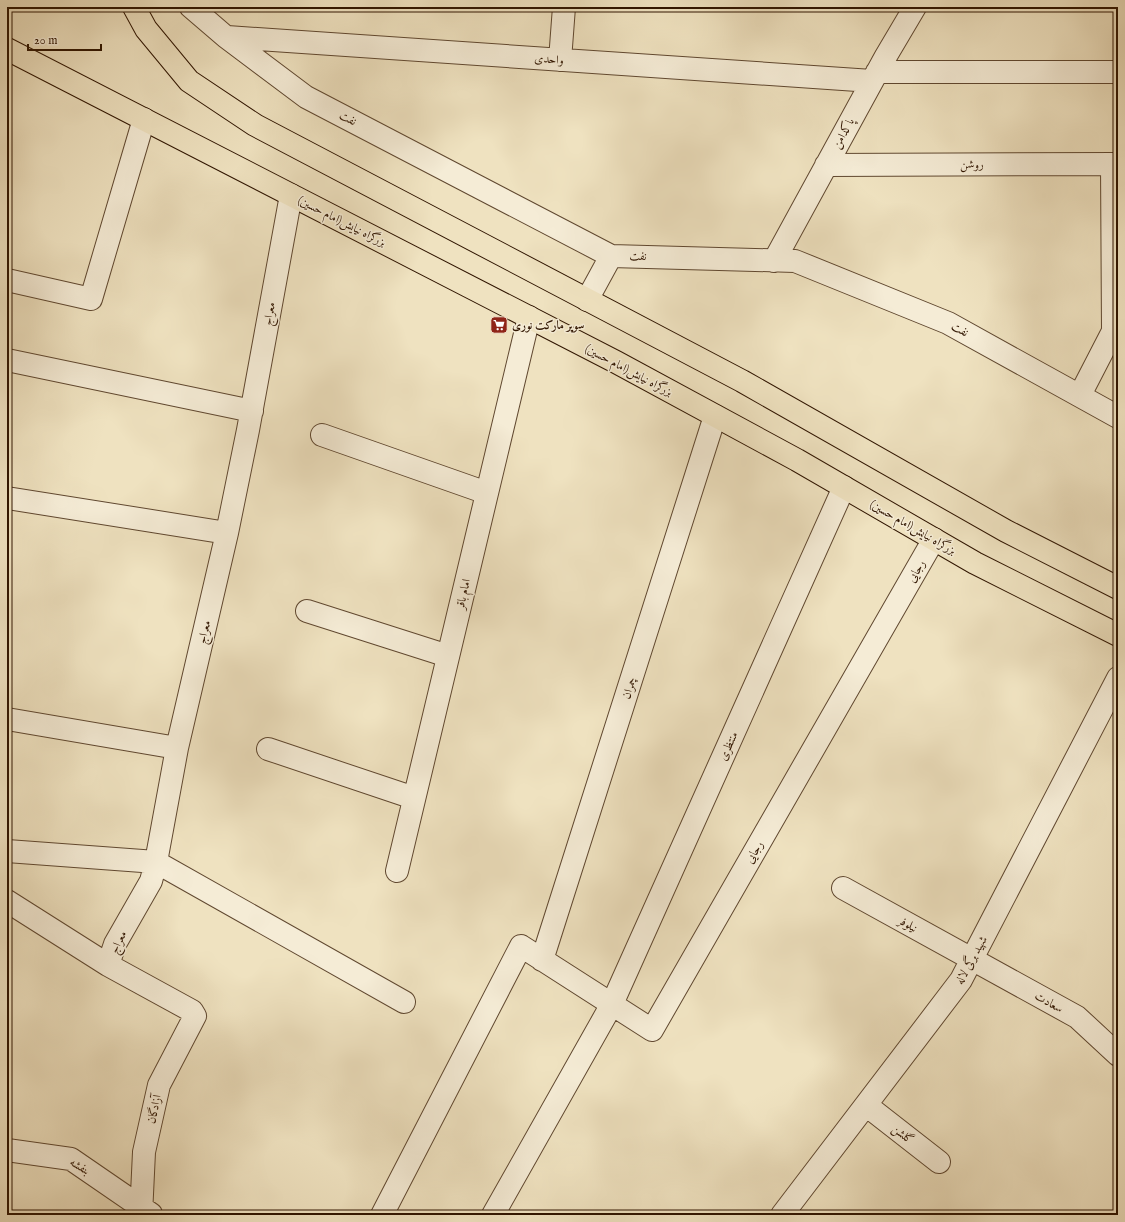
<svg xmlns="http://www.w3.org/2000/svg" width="1125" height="1222" font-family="'IM FELL English',Amiri,serif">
	<rect width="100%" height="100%" fill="#efe2c0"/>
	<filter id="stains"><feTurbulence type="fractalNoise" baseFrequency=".005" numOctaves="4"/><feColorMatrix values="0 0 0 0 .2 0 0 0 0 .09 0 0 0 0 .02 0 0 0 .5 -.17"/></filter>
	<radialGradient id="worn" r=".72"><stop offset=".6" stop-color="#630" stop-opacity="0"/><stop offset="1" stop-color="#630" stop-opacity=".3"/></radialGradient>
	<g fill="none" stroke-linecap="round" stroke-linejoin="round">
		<defs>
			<path id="minor" d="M191 7 226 37 306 97 611 256 795 261 948 323 1118 417
				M227 37 872 81
				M560 60 564 7
				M877 72H1118
				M826 165 1118 164
				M774 261 886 56 915 7
				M7 280 91 299 144 119
				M587 300 611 256
				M7 360 252 411
				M1080 395 1113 331 1112 164
				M322 435 487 493
				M7 498 227 533
				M307 611 448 656
				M7 719 177 748
				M268 749 414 798
				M7 851 156 862 404 1002
				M397 871 529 317
				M843 888 1077 1017 1118 1055
				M7 901 108 965
				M542 960 715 416
				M866 1105 939 1162
				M7 1150 71 1159 151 1214
				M141 1215 144 1152 159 1085 195 1016 192 1011 108 965 115 944 151 881 156 862 177 748 227 533 248 430 291 195
				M382 1215 521 946 652 1030 934 539
				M493 1215 612 1004 844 487
				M782 1215 961 980 1118 678"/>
			<path id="highway" d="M134 7 146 29 189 81 255 125 742 381 1006 531 1118 588
				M7 49 616 362 797 460 975 563 1118 635"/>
		</defs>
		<use href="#minor" stroke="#604830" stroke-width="24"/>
		<use href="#highway" stroke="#301500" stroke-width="24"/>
		<use href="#minor" stroke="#f5ecd6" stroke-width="22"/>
		<use href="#highway" stroke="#efe2c0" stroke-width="22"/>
	</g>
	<defs>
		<symbol id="supermarket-square" viewBox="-11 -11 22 22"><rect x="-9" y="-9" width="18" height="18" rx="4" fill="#8f2418" stroke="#f5ecd6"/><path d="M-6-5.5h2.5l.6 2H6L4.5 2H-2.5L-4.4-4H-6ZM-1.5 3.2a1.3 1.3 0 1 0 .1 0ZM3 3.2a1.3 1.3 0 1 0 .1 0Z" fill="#fff"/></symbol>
	</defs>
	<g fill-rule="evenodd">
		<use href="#supermarket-square" x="489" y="315" width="20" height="20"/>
	</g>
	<g text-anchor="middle" stroke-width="3" stroke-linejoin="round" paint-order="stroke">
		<g font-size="12" fill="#301500" stroke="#f5ecd6">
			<text transform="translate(549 59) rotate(4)" y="4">واحدی</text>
			<text transform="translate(348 118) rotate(27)" y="4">نفت</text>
			<text transform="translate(843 133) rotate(-61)" y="4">پاکدامن</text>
			<text x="972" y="168">روشن</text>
			<text transform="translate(342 221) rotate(27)" y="4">بزرگراه نیایش(امام حسین)</text>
			<text transform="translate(638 256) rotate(1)" y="4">نفت</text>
			<text transform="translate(269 314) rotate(-80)" y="4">معراج</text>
			<text transform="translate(960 329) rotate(29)" y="4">نفت</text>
			<text transform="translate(629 370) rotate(28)" y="4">بزرگراه نیایش(امام حسین)</text>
			<text transform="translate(913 527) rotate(30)" y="4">بزرگراه نیایش(امام حسین)</text>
			<text transform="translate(916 571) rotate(-60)" y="4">رجایی</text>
			<text transform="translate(463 594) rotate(-77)" y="4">امام باقر</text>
			<text transform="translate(204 632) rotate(-77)" y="4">معراج</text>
			<text transform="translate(629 688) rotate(-72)" y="4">چمران</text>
			<text transform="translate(728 746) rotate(-66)" y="4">منتظری</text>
			<text transform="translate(754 852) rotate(-60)" y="4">رجایی</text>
			<text transform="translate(908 924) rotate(29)" y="4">نیلوفر</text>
			<text transform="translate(118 942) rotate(-64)" y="4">معراج</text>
			<text transform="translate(971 960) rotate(-61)" y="4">شهید برگی لاله</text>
			<text transform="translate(1049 1002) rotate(29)" y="4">سعادت</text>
			<text transform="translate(154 1109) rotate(-77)" y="4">آزادگان</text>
			<text transform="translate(903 1134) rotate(38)" y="4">گلشن</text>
			<text transform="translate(80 1166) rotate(31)" y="4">بنفشه</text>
		</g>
		<g font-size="12" font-weight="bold" fill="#301500" stroke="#f5ecd6" text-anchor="start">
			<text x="512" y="329">سوپر مارکت نوری</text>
		</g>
	</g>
	<rect width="1125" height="1222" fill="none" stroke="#efe2c0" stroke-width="24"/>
	<rect x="8" y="8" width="1109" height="1206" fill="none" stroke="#301500" stroke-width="2"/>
	<rect x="12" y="12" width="1101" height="1198" fill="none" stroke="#301500"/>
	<path d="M28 44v6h73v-6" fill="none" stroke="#301500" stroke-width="2"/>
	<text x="34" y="44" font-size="12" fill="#301500" stroke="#f5ecd6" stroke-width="3" paint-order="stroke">20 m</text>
	<rect width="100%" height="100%" filter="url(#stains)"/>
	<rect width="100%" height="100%" fill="url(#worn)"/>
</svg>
